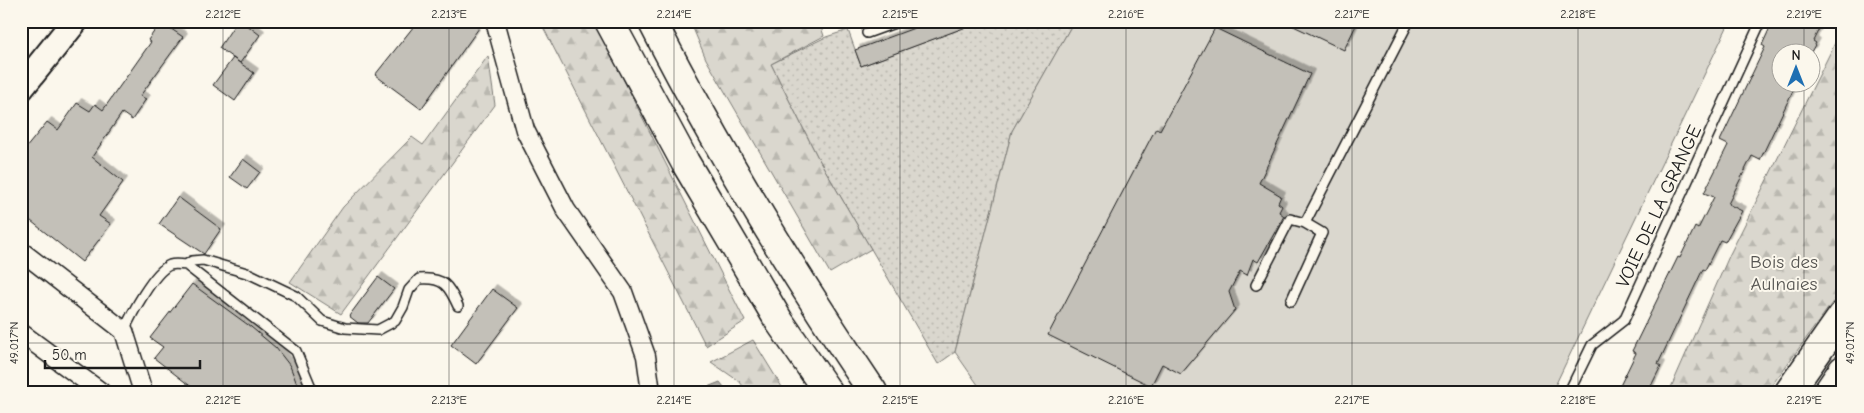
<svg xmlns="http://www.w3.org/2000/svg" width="1864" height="413" font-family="'Comic Neue',sans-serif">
	<defs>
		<pattern id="grass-dots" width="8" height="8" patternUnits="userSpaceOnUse" patternTransform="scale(1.25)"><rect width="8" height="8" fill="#dad7ce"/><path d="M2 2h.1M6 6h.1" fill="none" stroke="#bab8b0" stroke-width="1.8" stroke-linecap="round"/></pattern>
		<pattern id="forest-firs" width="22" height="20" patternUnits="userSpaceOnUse" patternTransform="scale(1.25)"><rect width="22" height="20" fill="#dad7ce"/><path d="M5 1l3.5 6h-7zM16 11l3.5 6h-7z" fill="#bab8b0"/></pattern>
		<pattern id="water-ripples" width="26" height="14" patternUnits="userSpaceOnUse" patternTransform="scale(1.25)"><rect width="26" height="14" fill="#afaca5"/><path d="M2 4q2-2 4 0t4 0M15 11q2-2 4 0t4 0" fill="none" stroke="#96938d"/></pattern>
		<filter id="shadow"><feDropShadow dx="4.5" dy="-4.5" stdDeviation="0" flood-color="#0004"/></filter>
	</defs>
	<rect width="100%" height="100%" fill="#fbf7ec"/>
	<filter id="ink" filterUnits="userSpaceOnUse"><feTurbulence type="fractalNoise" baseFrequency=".02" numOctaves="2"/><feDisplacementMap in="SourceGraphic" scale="10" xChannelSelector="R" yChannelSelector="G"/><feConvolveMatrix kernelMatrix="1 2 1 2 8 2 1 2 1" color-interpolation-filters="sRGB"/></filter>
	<g filter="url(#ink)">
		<path fill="url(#grass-dots)" stroke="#7b7a75" d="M982 21H1074L1012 131 955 352 938 364 817 156 771 64 826 37 848 30 861 66Z"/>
		<path fill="url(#forest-firs)" stroke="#7b7a75" d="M540 21H594L745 321 706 346Z
			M690 21H819L824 36 771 64 817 156 871 249 830 273 706 59Z
			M1843 27V288L1767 392H1669L1730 254Z
			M488 56 495 105 341 314 290 282 343 207 412 137 423 145Z
			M753 340 785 392H747L740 382 711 362Z"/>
		<path fill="#dad7ce" stroke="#7b7a75" d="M1074 21H1730L1552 392H983L955 352 1012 131Z"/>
		<path fill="url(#water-ripples)" stroke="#74726e" d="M720 382 728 392H707L705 388Z"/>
		<path fill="#c3c0b8" stroke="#1c1c1c" filter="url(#shadow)" d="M237 21H242L260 35 240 63 219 48Z
			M418 21H472L479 28 421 109 375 75Z
			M933 21H976L977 23 861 66 855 50Z
			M1283 21H1358L1344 50Z
			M1773 21H1823L1813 41 1816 43 1811 52H1782V82H1797L1760 160 1752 156 1728 204 1742 211 1725 242 1720 240 1705 270 1703 269 1658 364 1661 366 1648 392H1617L1636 353 1632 351 1678 257 1680 258 1695 227 1698 229 1714 197 1704 193 1728 145 1720 141 1765 47 1762 45Z
			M161 22 183 37 140 96 146 99 132 120 122 113 92 157 123 182 99 216 111 224 82 262 21 213V154L47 122 58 130 77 103 90 111 95 104 103 110 151 42 148 40Z
			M1215 28 1310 74 1259 183 1281 196 1278 203 1282 206 1279 212 1284 216 1258 262 1253 259 1247 275 1240 271 1229 292 1235 310 1181 374 1162 364 1151 386 1048 335 1156 128 1160 130Z
			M233 58 254 73 235 101 213 85Z
			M243 159 260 172 247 189 230 177Z
			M178 197 221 229 204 254 159 224Z
			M378 277 394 289 368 323H358L349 316Z
			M192 284 251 327 276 348 290 366 300 392H198L154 358 163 347 150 338Z
			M492 289 518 308 476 364 451 345Z"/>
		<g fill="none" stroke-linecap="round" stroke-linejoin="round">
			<defs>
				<path id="lane" d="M867 33 900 21
					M186 265 192 261 203 260 250 274 296 296 322 321 345 328 378 330 395 321 403 307 409 290 419 279C444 277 449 286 458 306
					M1256 285 1290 219 1305 223
					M1291 301 1322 233 1305 223 1409 21
					M124 331C131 315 154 271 170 265 176 263 181 265 186 265L296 351 313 392
					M1569 392 1592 345 1624 320 1761 21"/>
				<path id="street" d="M495 21 525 130 566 210 623 292 646 356 651 392
					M21 251 124 331 143 392
					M21 333 101 392"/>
				<path id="secondary" d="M21 88 75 21"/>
				<path id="primary" d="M1789 392 1843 315
					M1828 392 1843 370"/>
				<path id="highway" d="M609 21 685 162 779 321 828 392
					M652 21C717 149 793 273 873 392"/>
			</defs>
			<use href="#lane" stroke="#1c1c1c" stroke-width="12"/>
			<use href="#street" stroke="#1c1c1c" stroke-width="21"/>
			<use href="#secondary" stroke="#1c1c1c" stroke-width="29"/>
			<use href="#primary" stroke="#1c1c1c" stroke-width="31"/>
			<use href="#highway" stroke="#1c1c1c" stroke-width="31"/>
			<use href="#lane" stroke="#fbf7ec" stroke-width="9"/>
			<use href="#street" stroke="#fbf7ec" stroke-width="18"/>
			<use href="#secondary" stroke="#fbf7ec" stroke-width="25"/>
			<use href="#primary" stroke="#fbf7ec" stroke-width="28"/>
			<use href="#highway" stroke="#fbf7ec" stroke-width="28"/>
		</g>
	</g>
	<path fill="none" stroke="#1c1c1c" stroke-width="1" stroke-opacity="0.45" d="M223 21V392M449 21V392M674 21V392M900 21V392M1126 21V392M1352 21V392M1578 21V392M1804 21V52M1804 82V392M21 343H1843"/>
	<g text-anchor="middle" stroke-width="4" stroke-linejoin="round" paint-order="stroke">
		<g font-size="19" fill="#1c1c1c" stroke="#fbf7ec">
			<text transform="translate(1658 206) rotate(-65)" y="7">VOIE DE LA GRANGE</text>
		</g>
		<g font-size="19" fill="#555451" stroke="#fbf7ec">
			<text x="1784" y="268">Bois des<tspan x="1784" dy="22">Aulnaies</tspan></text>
		</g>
	</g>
	<rect width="1864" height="413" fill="none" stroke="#fbf7ec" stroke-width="55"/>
	<g transform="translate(1796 68)"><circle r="24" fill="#fbf7ec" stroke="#a29f99"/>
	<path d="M0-4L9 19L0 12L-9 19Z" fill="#1f6fb2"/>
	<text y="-8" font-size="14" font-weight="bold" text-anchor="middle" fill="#1c1c1c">N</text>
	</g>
	<path d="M45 360v8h155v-8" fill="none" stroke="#1c1c1c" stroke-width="2.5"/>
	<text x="52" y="360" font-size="15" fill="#1c1c1c" stroke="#fbf7ec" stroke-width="4" paint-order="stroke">50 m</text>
	<rect x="28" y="28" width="1808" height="358" fill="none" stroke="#1c1c1c" stroke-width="2"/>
	<g font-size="12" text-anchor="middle" fill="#1c1c1c">
		<text x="223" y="18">2.212°E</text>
		<text x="449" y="18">2.213°E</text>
		<text x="674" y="18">2.214°E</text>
		<text x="900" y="18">2.215°E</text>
		<text x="1126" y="18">2.216°E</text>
		<text x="1352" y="18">2.217°E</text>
		<text x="1578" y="18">2.218°E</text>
		<text x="1804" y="18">2.219°E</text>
		<text transform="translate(14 343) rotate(-90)" y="4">49.017°N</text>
		<text transform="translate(1850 343) rotate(-90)" y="4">49.017°N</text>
		<text x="223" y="404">2.212°E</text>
		<text x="449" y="404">2.213°E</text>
		<text x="674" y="404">2.214°E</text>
		<text x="900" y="404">2.215°E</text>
		<text x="1126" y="404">2.216°E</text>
		<text x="1352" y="404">2.217°E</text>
		<text x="1578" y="404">2.218°E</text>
		<text x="1804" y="404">2.219°E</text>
	</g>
</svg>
